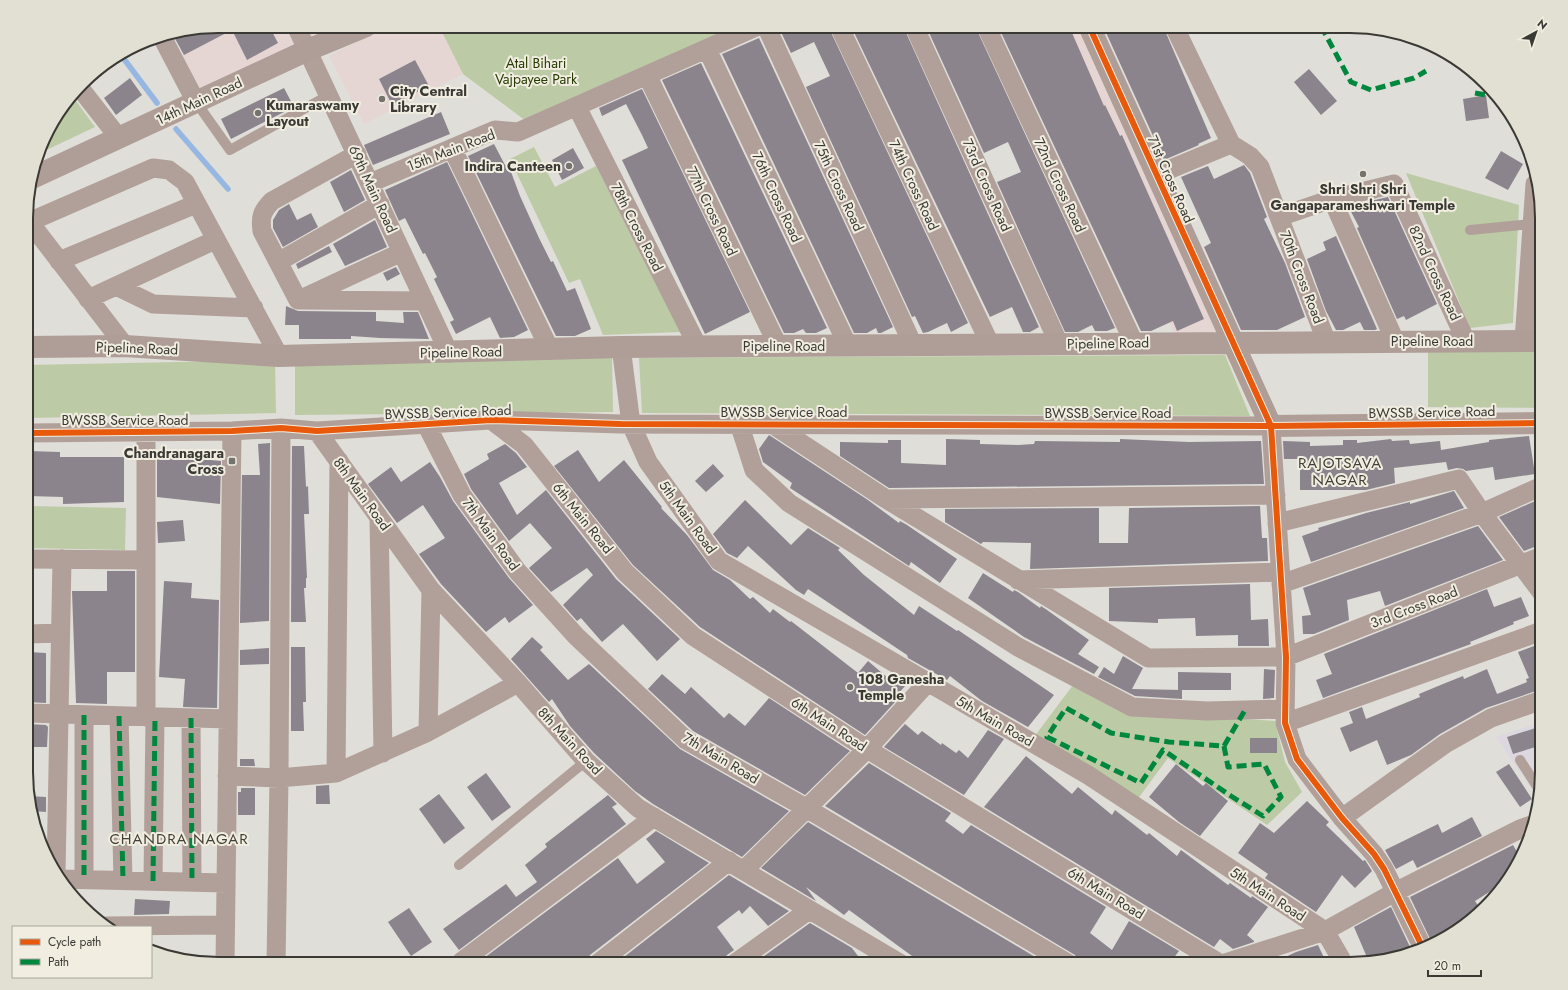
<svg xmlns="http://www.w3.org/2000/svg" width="1568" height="990" font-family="Jost,sans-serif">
	<rect width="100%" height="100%" fill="#e0ded8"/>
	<path fill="#e6d6d3" d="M241 26H284L294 45 199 96 178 57Z
		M299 26H343L308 43Z
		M388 26H439L463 74 364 124 329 56Z
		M1034 26H1078L1221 335 1176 337Z"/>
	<path fill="#ddd7e0" d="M1542 722V785L1539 800 1496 737Z"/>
	<path fill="#bccaa6" d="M439 26H748L530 124 463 74Z
		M73 97 95 127 40 153 46 133Z
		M534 147 555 187 596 166 681 332 603 335 580 279 569 283 510 159Z
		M1406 173 1519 205 1513 323 1470 328Z
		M1542 351V408L1428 407V352Z
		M1225 355 1250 416 642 413 639 358Z
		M612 357 613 412 295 415V359Z
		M275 360 276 413 28 418V365Z
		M28 506 126 508 125 550 28 548Z
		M1073 685 1130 712 1275 721 1285 762 1302 792 1267 825 1168 758 1137 800 1034 737Z"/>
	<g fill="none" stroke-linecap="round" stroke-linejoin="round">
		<path stroke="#96b7e1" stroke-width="5.5" d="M121 55 157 103
			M176 129 228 189"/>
	</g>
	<path fill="#8b848d" d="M218 26H269L278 43 247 60 232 30 184 55 173 35Z
		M778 26H828L968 323 951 332 947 323 928 332 923 333 915 316 912 317 806 87 830 76 814 42 791 53Z
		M851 26H903L1039 327 1030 332H1023L1012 307 990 317Z
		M926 26H975L1115 328 1107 331H1095L1092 325 1078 332H1065L997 182 1021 172 1015 158 1008 142 984 153Z
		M998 26H1069L1104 106 1105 105 1120 136 1122 135 1204 319 1177 331 1173 321 1151 331H1141Z
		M1103 26H1163L1211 138 1198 144 1199 145 1164 160Z
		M759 38 893 327 881 333H878L876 328 867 333H854L722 54Z
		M415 60 429 86 392 105 379 79Z
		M701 63 827 328 816 333H806L803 329 794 333H784L662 80Z
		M1309 69 1337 101 1321 115 1294 82Z
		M130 78 142 95 116 115 104 98Z
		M284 88 294 107 231 139 221 119Z
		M642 89 750 312 705 334 622 160 648 148 642 135 626 104 602 116 599 108Z
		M1486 95 1489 118 1466 121 1463 99Z
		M441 112 450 134 373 165 364 145Z
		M494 144 505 165 508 164 520 196 539 238 551 262 553 261 567 291 575 288 591 329 575 336H556L468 156Z
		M573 148 584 168 562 180 552 160Z
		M1501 151 1523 164 1508 190 1485 178Z
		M447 162 528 330 514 337 500 338 490 317 456 334 450 322 454 320 434 279 437 277 425 253 423 254 405 218 399 221 385 190Z
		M1244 165 1250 173 1267 217 1264 219 1285 263 1305 317 1277 330H1241L1204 247 1211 243 1181 177 1208 166 1214 179Z
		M351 170 365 200 344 212 330 182Z
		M1388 197 1437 304 1406 320 1404 316 1397 319 1357 228 1359 227 1348 206Z
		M289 204 297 220 311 213 318 227 283 247 273 228V220L279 210Z
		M375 220 387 247 345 266 333 244Z
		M1336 236 1377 329 1375 330H1364L1360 322 1343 330H1336L1326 311 1307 259 1326 250 1323 242Z
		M329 246 332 252 298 269 296 264Z
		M396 267 400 274 387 281 383 273Z
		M286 306 298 311 376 312V321L404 323 403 312H418L429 339 380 338 351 336V339H299V325H285Z
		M769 435 868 500 899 523 900 521 907 525 957 559 940 583 911 562 909 566 790 488 792 483 763 462 759 449Z
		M1529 436 1535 474 1495 480 1493 467 1466 471 1463 469 1457 468 1448 470 1446 462 1394 468 1395 483 1366 490H1300V459H1284L1283 441 1310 442V446L1343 445V440H1357V443L1391 439 1392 441 1409 440 1410 444 1440 441 1441 450 1489 442V440Z
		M946 439 980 440V444L1018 445 1034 444 1035 441 1120 442V439L1189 442 1261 441 1264 484 889 488 840 456V442L888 443V440H901V463L946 465Z
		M270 443 269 621 240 623 242 475H260L258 444Z
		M505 444 516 453 527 467 499 483 517 515 546 490 616 579 680 639 657 661 623 624 602 642 581 618 577 621 563 605 593 575 587 568 551 592 529 568 552 548 530 523 509 541 471 489 464 474 489 459 487 454Z
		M292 446H304L306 487 308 486 309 514H304L307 578H306V588H304L306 622H291Z
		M578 450 599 482 624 460 662 507 661 508 687 535 713 570 730 580 750 599 753 597 770 613 773 609 790 622 791 621 858 673 868 661 888 678 892 674 905 686 893 700 895 702 865 735 700 627 633 565 554 466Z
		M28 451 60 452V457H124V502L63 504V497L28 496Z
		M157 455 221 461 220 504 157 497Z
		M430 462 440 477 453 501 509 578 533 605 509 623 505 617 486 632 441 584 419 554 445 538 423 505 397 523 368 484 391 467 401 482Z
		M713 464 724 476 706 492 695 481Z
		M1454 491 1464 508 1311 562 1302 536 1319 530 1318 528 1366 513 1410 502V504Z
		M1542 498V544L1524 551 1499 517Z
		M745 500 791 545 808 528 840 548 838 550 864 575 914 615 919 606 957 631 958 630 1054 695 1028 727 982 701 950 676 947 680 908 658 907 655 808 589 804 595 796 590 748 546 737 558 727 553 713 534Z
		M1260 506 1262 538H1267L1268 561 1030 569 1031 543 983 542 981 544 945 522V509L1099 508V543H1128L1129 508Z
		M183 520 185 541 158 543 157 522Z
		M1478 526 1503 560 1385 606 1380 591 1347 600 1349 620 1314 634H1303L1302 616 1311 615 1303 588Z
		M107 571H135V672H107V704L76 703 72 591H107Z
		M983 573 1013 592 1014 590 1018 592 1040 608 1041 606 1047 610 1089 640 1078 654 1099 667 1094 674 1024 637 968 598Z
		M164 581 192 583 191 598 219 600 217 708 183 707 185 679 159 677Z
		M1250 584 1251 620 1268 619 1269 646H1238V635L1196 636 1195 618 1158 619V623L1109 621V588Z
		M1487 589 1494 607 1521 597 1529 616 1513 622 1514 624 1470 642 1471 644 1323 698 1316 680 1332 674 1324 654Z
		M532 637 543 647 540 650 568 680 589 664 680 749 789 811 742 857 653 804 635 791 594 753 570 726 552 699 549 702 511 659Z
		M1542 643V689L1486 708 1440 734 1411 755 1387 765 1377 740 1350 752 1340 728 1353 723 1349 712 1362 707 1366 719 1420 697 1419 694 1443 684 1463 676 1464 679 1487 669 1497 694 1527 682 1526 679 1529 678 1518 652Z
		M291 647H305L306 702H303L304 731H291Z
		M269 648V664L240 665V650Z
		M28 652 46 653V703L28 702Z
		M1123 656 1143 668 1132 689 1182 690V699L1135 696 1098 677 1104 667 1114 674Z
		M1264 669 1275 670 1274 698 1263 699Z
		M1178 672 1231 673V690H1178Z
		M662 674 685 694 691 687 724 718 729 713 745 726 769 698 850 751 805 795 693 731 648 689Z
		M28 724 46 725 48 727 47 747H28Z
		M905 724 918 735 922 731 941 745 942 743 956 753 959 750 968 758 988 730 1004 739 964 795 884 747Z
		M1542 726V745L1513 754 1507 737Z
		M1250 738H1277V753H1250Z
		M1026 756 1072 794 1078 787 1112 815 1115 810 1147 835 1149 833 1177 856 1181 850 1228 885 1230 883 1251 898 1252 896 1268 907 1247 935 1254 941V942L1233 949 1220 939 1214 947 984 807Z
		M240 759H254L255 766H240Z
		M869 763 951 813 945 821 963 834 971 825 1106 907 1090 933 1112 950 1129 921 1179 951 1169 964H1080L1075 955 825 806Z
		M1176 764 1203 786 1206 783 1228 801 1200 836 1179 822 1149 797Z
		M1509 764 1532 799 1520 807 1496 772Z
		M486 773 511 807 492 821 467 787Z
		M329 785 330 804H316V786Z
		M241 788H255V815H238V792H241Z
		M439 794 465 828 444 844 419 809Z
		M608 795 617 804 612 807 626 824 459 950 443 929 506 884 516 897 537 882 525 865 547 847 545 844Z
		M28 796 46 797V812L33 811Z
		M1307 801 1329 822 1326 825 1363 861 1365 860 1372 871 1355 888 1342 875 1316 912 1265 878 1268 874 1238 853 1260 823 1274 833Z
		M1472 817 1482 836 1417 868 1413 860 1396 869 1385 850 1438 824 1442 833Z
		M808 822 1047 964H923L849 910 844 915 806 887 816 901 761 868Z
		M656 831 709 863 590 955 586 964H476L618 858 637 884 665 862 646 839Z
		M1513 845 1520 857 1510 879 1475 901 1479 907 1446 938 1432 943 1410 897Z
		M729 875 789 911 768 926 750 906 742 914 739 910 717 927 734 950 727 955 721 964H615Z
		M135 899 170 901 169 914 134 915Z
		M1391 907 1411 949 1369 962 1354 927Z
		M409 908 432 942 411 956 388 922Z
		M810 923 852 948 864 964H753Z
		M1318 945 1327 964H1270L1296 952Z"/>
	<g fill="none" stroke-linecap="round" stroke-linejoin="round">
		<path stroke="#b1a099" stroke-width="10" d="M196 102 230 150 329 95
			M1470 230 1532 224
			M1520 760 1540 791
			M459 865 586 761"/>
		<path stroke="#b1a099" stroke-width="19" d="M296 26 449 353
			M766 26 913 345
			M839 26 990 344
			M914 26 1059 344
			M986 26 1134 343
			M1174 26 1231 144 1250 156 1260 167 1327 343
			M162 37 196 102
			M707 49 848 346
			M647 75 778 346
			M80 88 119 138
			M577 107 698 347
			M452 148 550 350
			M1156 175 1231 144
			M370 183 495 130 518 132 758 26
			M1332 199 1395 341
			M1279 217 1332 199 1394 184 1466 341
			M28 220 125 346
			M29 222 153 168 169 170 185 182 279 356
			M59 261 196 204
			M278 262 380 204
			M116 286 153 304 254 308
			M303 298 402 252
			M88 299 215 240
			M298 300 262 231C260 217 262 211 272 201L357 154
			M298 300 425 301
			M1524 341 1535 184
			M621 347 631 424 648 462 719 561 1088 775 1325 931 1344 964
			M491 420 524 445 625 572 693 636 867 749 1221 964
			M739 423 754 470 789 503 1018 647 1132 707 1207 711 1285 709
			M426 424 462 495 518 572 576 636 686 740 806 808 1069 964
			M772 424 886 499 1148 658 1286 657 1542 556
			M317 431 431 590 518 683 586 761 638 808 901 964
			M28 433 232 431 281 428 317 431 491 420 621 424 1271 426 1286 657 1285 723 1297 759 1342 818 1374 854 1384 869 1422 946
			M886 499 1276 495
			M379 517 383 753
			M1277 523 1459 479 1482 513 1542 593
			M28 559 146 560
			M1018 580 1280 572
			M1281 584 1482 513 1542 486
			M28 634 60 633
			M28 713 228 719
			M84 715V879
			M119 716 123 880
			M146 717V431
			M191 718 192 882
			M1285 723 1542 631
			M428 732 431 590
			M336 773 339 461
			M227 776 279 778 336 773 428 732 518 683
			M1342 818 1445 744 1491 718 1542 700
			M744 870 867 749 928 682
			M56 873 62 559
			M58 879 226 883
			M153 881 155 718
			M106 926 225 925
			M225 964 232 431
			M276 964 279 778 281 428
			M463 964 462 961 654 817
			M597 964 729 861
			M734 964 809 910
			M1222 964 1325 931 1395 892 1520 829 1534 824"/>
		<path stroke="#af9d97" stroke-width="22" d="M1089 26 1271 426 1542 423
			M32 178 308 50 366 26
			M28 347 125 346 279 356 621 347 1542 341"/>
		<path stroke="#00873e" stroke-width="5" stroke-dasharray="10 5" stroke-linecap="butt" d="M1321 26 1351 82 1371 90 1414 78 1426 71
			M1475 93 1492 96
			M84 715V879
			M119 716 123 880
			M191 718 192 882
			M1224 746 1228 767 1264 764 1281 797 1263 816 1231 796 1163 750 1141 783 1047 737 1066 708 1111 733 1169 742 1224 746 1245 710
			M153 881 155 718"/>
		<defs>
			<path id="cycleway" d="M1089 26 1271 426 1286 657 1285 723 1297 759 1342 818 1374 854 1384 869 1422 946
				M28 433 232 431 281 428 317 431 491 420 621 424 1271 426 1542 423"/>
		</defs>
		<use href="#cycleway" stroke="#f1eee1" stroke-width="8"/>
		<use href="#cycleway" stroke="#e8590c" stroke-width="6"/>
	</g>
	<g fill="#74736d" stroke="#f1eee1" stroke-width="1.5">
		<circle cx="382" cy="99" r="4"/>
		<circle cx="258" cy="113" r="4"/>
		<circle cx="569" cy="166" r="4"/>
		<circle cx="1363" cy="174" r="4"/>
		<rect x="228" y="457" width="8" height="8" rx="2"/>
		<circle cx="850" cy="687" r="4"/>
	</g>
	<g text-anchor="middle" stroke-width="4" stroke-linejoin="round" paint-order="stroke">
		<g font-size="14" fill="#273c03" stroke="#f1eee1">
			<text x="536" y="68">Atal Bihari<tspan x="536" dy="16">Vajpayee Park</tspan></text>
		</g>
		<g font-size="14" font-weight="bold" fill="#3a3934" stroke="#f1eee1" text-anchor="start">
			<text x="390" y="96">City Central<tspan x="390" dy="16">Library</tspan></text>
			<text x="266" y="110">Kumaraswamy<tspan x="266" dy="16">Layout</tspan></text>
			<text x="561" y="171" text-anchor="end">Indira Canteen</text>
			<text x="1363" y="194" text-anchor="middle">Shri Shri Shri<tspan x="1363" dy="16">Gangaparameshwari Temple</tspan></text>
			<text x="224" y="458" text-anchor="end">Chandranagara<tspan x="224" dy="16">Cross</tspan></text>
			<text x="858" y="684">108 Ganesha<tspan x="858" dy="16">Temple</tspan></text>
		</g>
		<g font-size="14" fill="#3a3934" stroke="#f1eee1">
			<text transform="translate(199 101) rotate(-25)" y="5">14th Main Road</text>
			<text transform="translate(451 150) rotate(-21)" y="5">15th Main Road</text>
			<text transform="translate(1171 179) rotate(66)" y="5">71st Cross Road</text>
			<text transform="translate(914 185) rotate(65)" y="5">74th Cross Road</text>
			<text transform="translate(987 185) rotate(66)" y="5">73rd Cross Road</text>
			<text transform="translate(1060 185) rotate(65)" y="5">72nd Cross Road</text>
			<text transform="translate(839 186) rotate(65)" y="5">75th Cross Road</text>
			<text transform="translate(373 189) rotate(65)" y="5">69th Main Road</text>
			<text transform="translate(777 197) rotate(65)" y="5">76th Cross Road</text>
			<text transform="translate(712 211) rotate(64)" y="5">77th Cross Road</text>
			<text transform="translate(637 227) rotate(63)" y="5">78th Cross Road</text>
			<text transform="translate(1435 273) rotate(65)" y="5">82nd Cross Road</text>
			<text transform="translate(1302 277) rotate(69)" y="5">70th Cross Road</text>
			<text x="1432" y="346">Pipeline Road</text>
			<text transform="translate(1108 343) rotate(-1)" y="5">Pipeline Road</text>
			<text x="784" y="351">Pipeline Road</text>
			<text transform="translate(137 348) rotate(2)" y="5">Pipeline Road</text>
			<text transform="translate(461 352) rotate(-1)" y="5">Pipeline Road</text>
			<text transform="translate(448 412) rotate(-2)" y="5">BWSSB Service Road</text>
			<text x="784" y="417">BWSSB Service Road</text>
			<text transform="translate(1432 412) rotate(-1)" y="5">BWSSB Service Road</text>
			<text x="1108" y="418">BWSSB Service Road</text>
			<text x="125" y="425">BWSSB Service Road</text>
			<text transform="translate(362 494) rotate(54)" y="5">8th Main Road</text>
			<text transform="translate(688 517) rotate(54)" y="5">5th Main Road</text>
			<text transform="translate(583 518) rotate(51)" y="5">6th Main Road</text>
			<text transform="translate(491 534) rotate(54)" y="5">7th Main Road</text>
			<text transform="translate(1414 607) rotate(-21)" y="5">3rd Cross Road</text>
			<text transform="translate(995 721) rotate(30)" y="5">5th Main Road</text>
			<text transform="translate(829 724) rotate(33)" y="5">6th Main Road</text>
			<text transform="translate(570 741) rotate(47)" y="5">8th Main Road</text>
			<text transform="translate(721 758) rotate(31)" y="5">7th Main Road</text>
			<text transform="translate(1106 893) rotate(31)" y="5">6th Main Road</text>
			<text transform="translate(1268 894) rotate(33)" y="5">5th Main Road</text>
		</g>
		<g font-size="15" letter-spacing="1" fill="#424036" stroke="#f1eee1">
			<text x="1340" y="468">RAJOTSAVA<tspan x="1340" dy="17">NAGAR</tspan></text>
			<text x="179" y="844">CHANDRA NAGAR</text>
		</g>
	</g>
	<path d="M0 0H1568V990H0ZM218 33H1350A185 185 0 0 1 1535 218V772A185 185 0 0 1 1350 957H218A185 185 0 0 1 33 772V218A185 185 0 0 1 218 33Z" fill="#e2e0d3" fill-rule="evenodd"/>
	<path fill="none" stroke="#3a3934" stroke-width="2" d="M218 33H1350A185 185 0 0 1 1535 218V772A185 185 0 0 1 1350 957H218A185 185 0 0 1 33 772V218A185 185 0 0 1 218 33Z"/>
	<rect x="12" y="926" width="140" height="52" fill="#f1eee1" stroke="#a8a69c"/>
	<rect x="20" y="939" width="20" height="6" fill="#e8590c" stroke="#a8a69c"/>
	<text x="48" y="946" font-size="12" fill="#3a3934">Cycle path</text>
	<rect x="20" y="959" width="20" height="6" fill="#00873e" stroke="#a8a69c"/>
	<text x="48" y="966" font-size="12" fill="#3a3934">Path</text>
	<g transform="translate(1536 32) rotate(40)" stroke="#f1eee1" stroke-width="3" paint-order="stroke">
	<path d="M0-3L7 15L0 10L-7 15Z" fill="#3a3934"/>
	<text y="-6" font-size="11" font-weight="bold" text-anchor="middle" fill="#3a3934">N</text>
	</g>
	<path d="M1428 970v6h53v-6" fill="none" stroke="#3a3934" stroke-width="2"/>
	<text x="1434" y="970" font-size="12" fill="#3a3934" stroke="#f1eee1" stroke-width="3" paint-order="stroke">20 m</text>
</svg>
